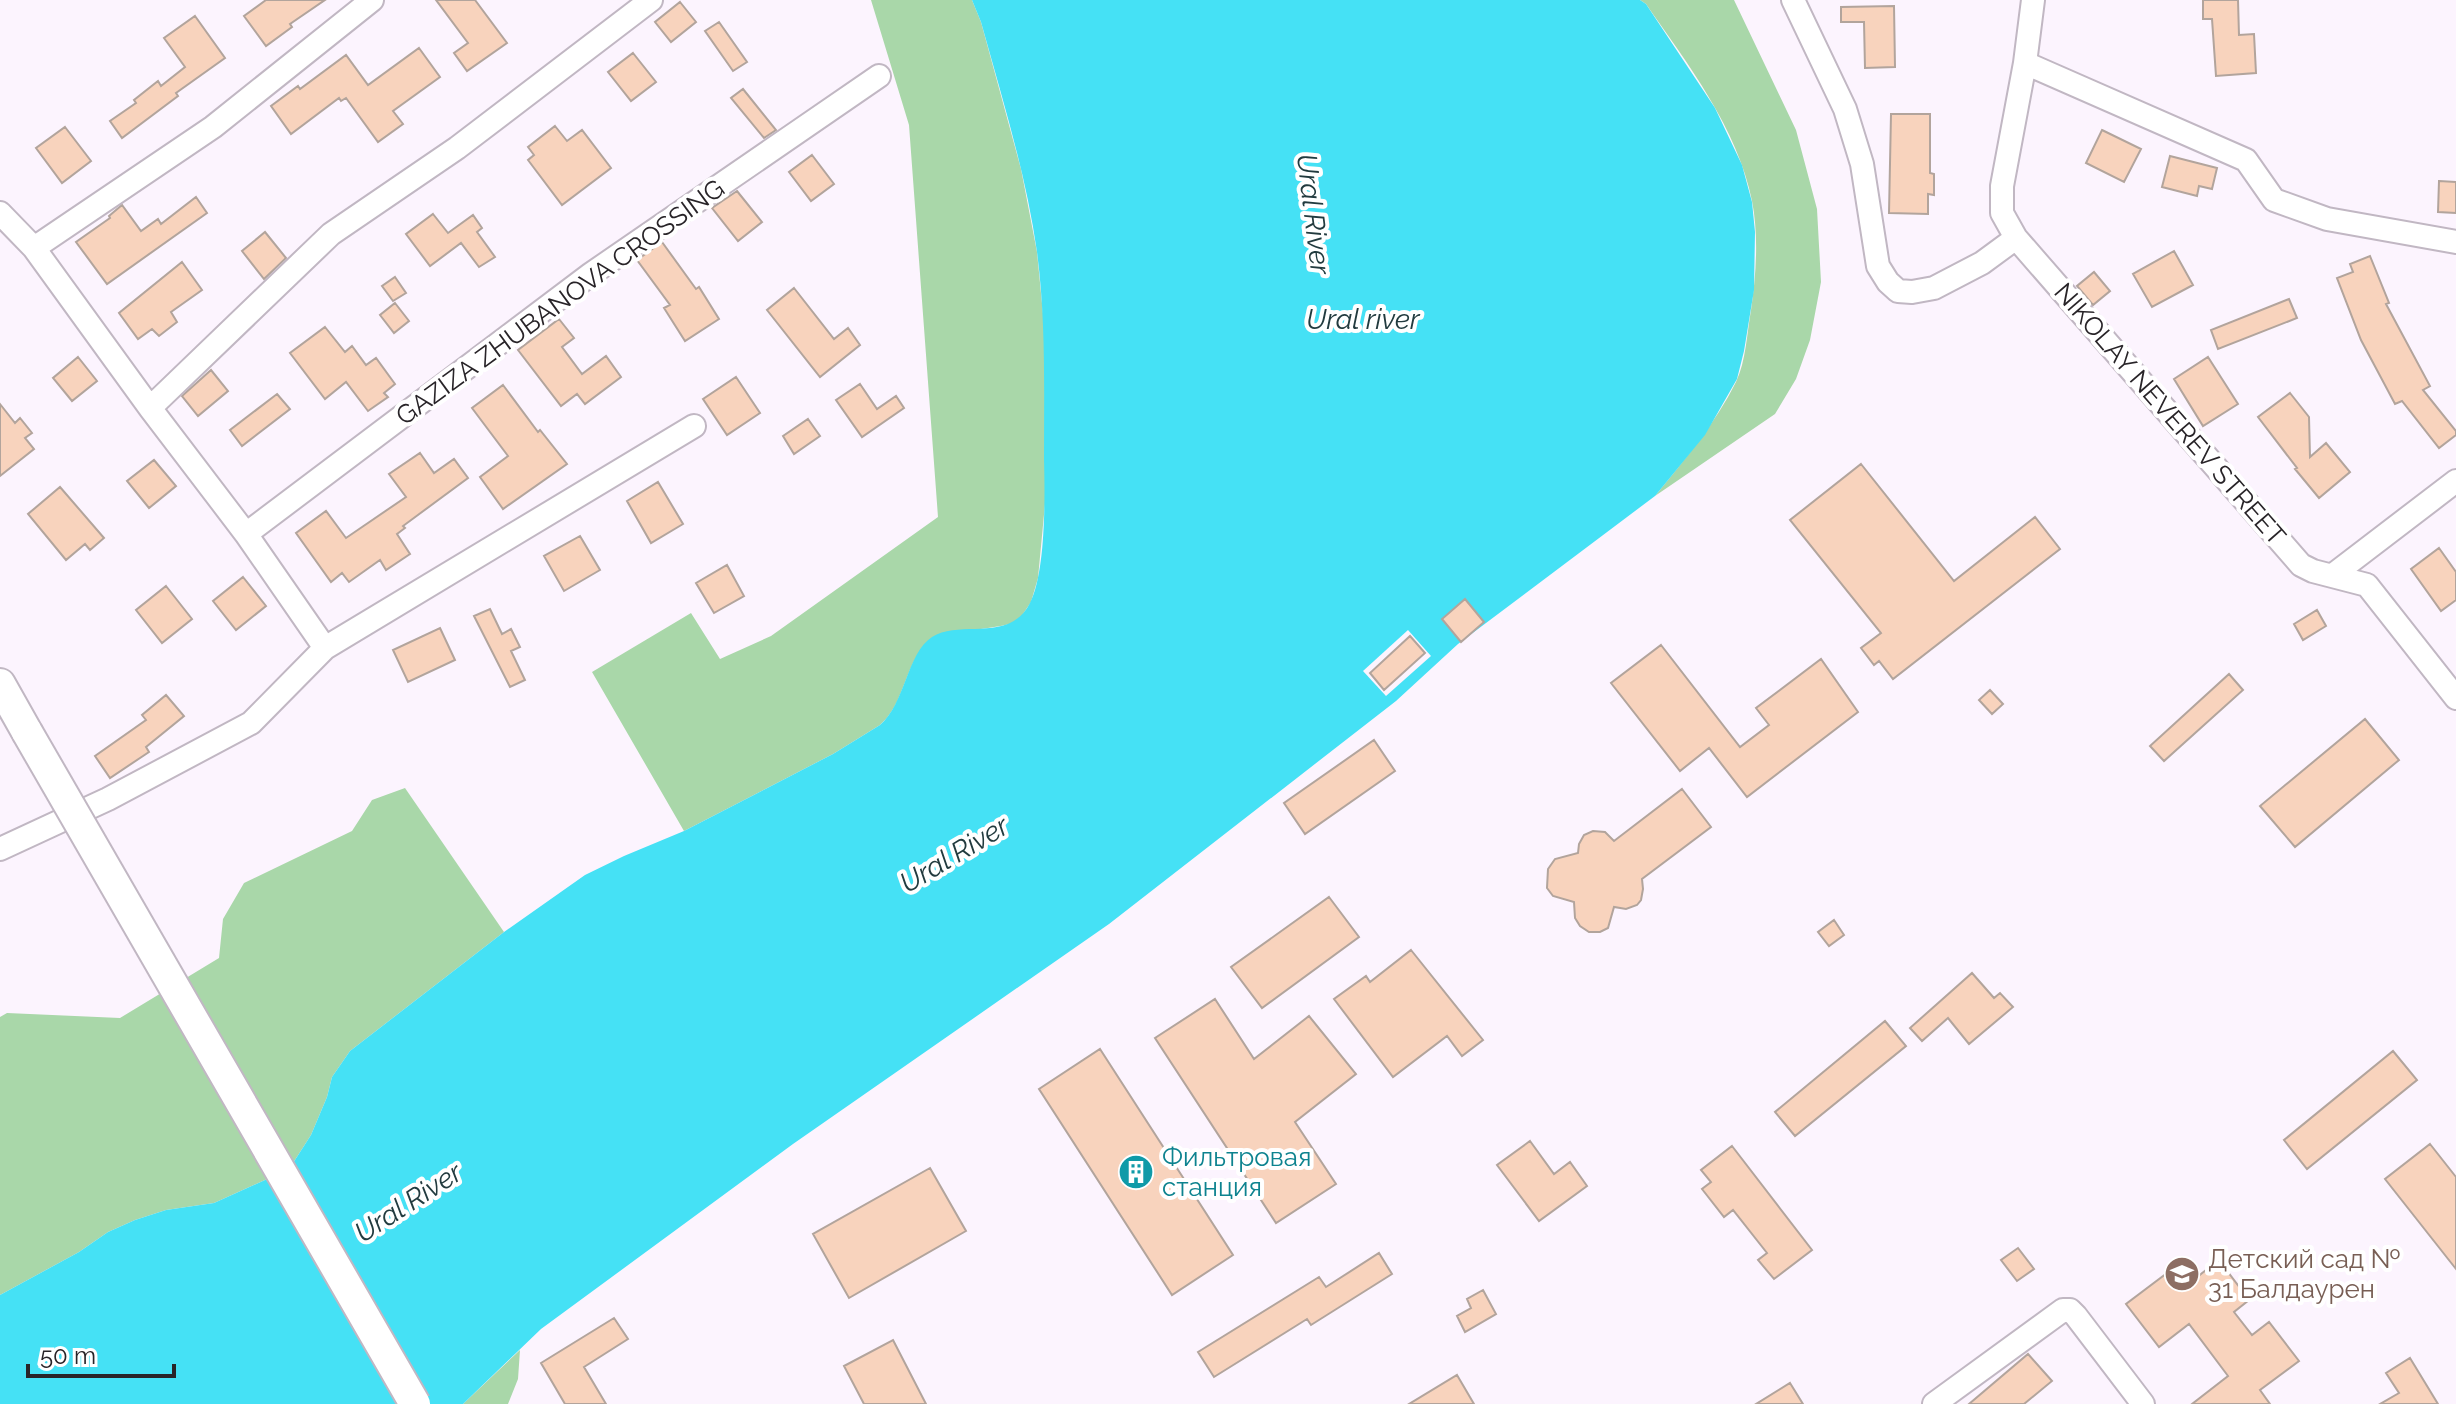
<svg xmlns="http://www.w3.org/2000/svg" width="2456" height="1404" font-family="Raleway,sans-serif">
	<rect width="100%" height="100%" fill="#fcf4fe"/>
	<path fill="#a9d7a9" d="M871 0H972L981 22 1021 169 1037 252 1045 334V504L1038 578 1031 602 1021 617 1014 623C998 627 981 629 965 631 959 632 952 631 946 633 904 644 910 700 880 725L833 754 684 831 592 672 691 613 720 659 771 636 938 517 909 125Z
		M1640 0H1734L1796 130 1817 209 1821 282 1810 340 1796 379 1775 414 1655 496C1685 459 1715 424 1736 382 1746 361 1747 333 1751 310 1756 276 1759 236 1752 201 1738 129 1687 63 1646 4Z
		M405 788 504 932 350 1051 332 1077 327 1097 311 1135 293 1163 276 1175 214 1203 166 1210 135 1220 108 1232 79 1252 0 1295V1017L7 1013 120 1018 219 958 223 919 244 883 352 831 372 800Z
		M520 1350 518 1379 508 1404H463Z"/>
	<path fill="#45e1f5" d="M972 0H1640L1646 4 1715 108 1742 165 1752 202 1755 232 1754 290 1744 351 1737 379 1705 435 1655 496 1458 644 1396 701 1109 924 793 1144 541 1329 463 1404H0V1295L79 1252 108 1232 135 1220 166 1210 214 1203 276 1175 293 1163 311 1135 327 1097 332 1077 350 1051 504 932 585 875 624 856 684 831 833 754 880 725C905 704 907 653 932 637 961 619 1009 644 1030 603 1046 572 1045 495 1044 459 1044 389 1046 321 1037 252 1026 174 1002 98 981 22Z"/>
	<path fill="#fcf4fe" d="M1408 630 1431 656 1386 696 1363 671Z"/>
	<path fill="#f8d3bd" stroke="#b2a49c" stroke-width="2" d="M266 0H325L290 24 292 27 266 46 244 16Z
		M436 0H475L507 43 467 71 454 53 468 43Z
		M2203 0H2238L2239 35 2254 34 2256 73 2216 76 2212 19H2203Z
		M680 2 696 22 671 42 655 22Z
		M1894 6 1895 67 1865 68 1864 22H1841V7Z
		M195 16 225 58 176 93 178 96 122 138 110 121 136 103 134 100 158 81 161 86 185 67 164 38Z
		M719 22 747 62 733 71 705 31Z
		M419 48 440 77 393 111 403 124 378 142 346 98 341 101 339 98 291 134 271 106 298 86 300 89 346 55 368 85Z
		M633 53 656 82 631 101 608 72Z
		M743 89 776 130 764 138 731 98Z
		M1891 114H1930V173L1934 174V195L1928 194V214L1889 213Z
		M555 126 567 141 582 130 611 168 562 205 528 160 534 155 528 147Z
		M65 127 91 161 62 183 36 148Z
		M2102 130 2141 149 2124 182 2086 163Z
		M812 155 834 184 811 201 789 172Z
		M2170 156 2217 168 2212 189 2199 186 2197 196 2162 187Z
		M2439 181 2456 182V213L2438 212Z
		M737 191 762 222 738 241 712 208Z
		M196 197 207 213 107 284 76 242 110 218 109 216 122 205 141 231 158 219 161 224Z
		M433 214 448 233 473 215 482 228 477 232 495 257 479 267 461 243 430 266 406 234Z
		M265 232 286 258 264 279 242 251Z
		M662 242 696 289 699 287 719 319 685 341 664 308 670 305 637 260Z
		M2174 251 2193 285 2152 307 2133 274Z
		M2370 256 2389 303 2386 304 2430 386 2423 390 2456 431V435L2439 448 2402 401 2395 404 2361 340 2337 278 2353 272 2350 264Z
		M182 262 202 290 171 312 177 322 159 336 152 329 138 339 119 313Z
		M2094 272 2110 291 2093 305 2077 286Z
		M395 277 406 293 393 301 382 286Z
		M794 288 834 339 848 328 860 345 820 377 767 310Z
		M2289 299 2297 318 2218 349 2211 330Z
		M395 303 409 321 394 333 380 315Z
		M559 319 574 338 562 347 582 374 606 356 621 377 585 404 577 394 561 406 518 350Z
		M325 327 345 352 352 346 366 365 376 358 395 384 384 393 388 397 368 411 346 382 325 399 290 353Z
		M78 357 97 381 72 401 53 378Z
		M2208 357 2238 404 2203 426 2174 379Z
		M211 370 228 391 198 416 182 396Z
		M736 377 760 413 727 435 703 399Z
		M860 384 877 409 896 396 904 408 862 437 836 400Z
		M503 385 538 432 540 430 567 464 503 509 480 477 508 456 472 408Z
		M2290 393 2309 417 2310 457 2326 443 2350 472 2319 498 2295 469 2297 468 2258 417Z
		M277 394 290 409 242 446 230 430Z
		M0 404 15 423 20 418 32 433 25 438 34 449 0 476Z
		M808 419 820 436 794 454 783 436Z
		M420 453 434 473 454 459 468 478 403 526 405 528 397 534 410 554 386 570 380 560 349 582 342 573 331 582 296 533 326 511 346 538 406 497 389 474Z
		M154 460 176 486 149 508 127 481Z
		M1861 464 1954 581 2035 517 2060 549 1893 679 1879 661 1874 665 1861 648 1881 633 1790 520Z
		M658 482 683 524 651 543 627 501Z
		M60 487 104 538 90 550 85 544 66 560 28 514Z
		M580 536 600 570 564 591 544 556Z
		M2439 548 2456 572V600L2441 611 2411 569Z
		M727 565 744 596 714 613 696 583Z
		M243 577 266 606 236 630 213 601Z
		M166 586 192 619 162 643 136 610Z
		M1465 599 1484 622 1461 642 1442 619Z
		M490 609 502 634 511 629 520 647 511 651 525 680 510 687 474 616Z
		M2317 610 2326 626 2303 640 2294 624Z
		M440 628 455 660 408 682 393 650Z
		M1410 636 1425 653 1384 690 1370 673Z
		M1661 645 1740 747 1769 725 1756 708 1821 659 1858 712 1747 797 1709 748 1680 771 1611 683Z
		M2229 674 2243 690 2164 761 2150 746Z
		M1990 690 2003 704 1992 714 1979 700Z
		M166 695 184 716 146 747 149 752 110 778 95 756 146 720 142 715Z
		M2365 719 2399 760 2295 847 2260 806Z
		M1374 740 1395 771 1305 834 1284 803Z
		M1682 789 1711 827 1642 879 1643 889 1641 900 1637 905 1626 909 1614 907 1608 928 1600 932H1589L1580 926 1575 918 1574 902 1553 896 1547 888 1548 869 1555 859 1578 853 1579 844 1584 835 1593 831 1605 832 1614 841Z
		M1329 897 1359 937 1262 1008 1231 967Z
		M1834 920 1844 935 1829 946 1818 932Z
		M1411 950 1483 1040 1462 1056 1447 1036 1393 1077 1334 999 1366 976 1370 982Z
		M1972 973 1994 998 2000 993 2013 1007 1969 1044 1948 1018 1922 1041 1910 1028Z
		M1215 999 1254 1059 1309 1016 1356 1074 1295 1122 1336 1184 1276 1223 1155 1038Z
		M1885 1021 1906 1046 1795 1136 1775 1112Z
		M1100 1049 1233 1255 1172 1295 1039 1089Z
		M2393 1051 2417 1080 2307 1169 2284 1140Z
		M1530 1141 1554 1174 1570 1162 1587 1186 1539 1221 1497 1165Z
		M2430 1144 2456 1177V1269L2385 1179Z
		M1732 1146 1812 1250 1774 1279 1758 1260 1767 1253 1733 1210 1724 1217 1702 1189 1711 1182 1701 1170Z
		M930 1168 966 1231 849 1298 813 1234Z
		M2018 1248 2034 1269 2017 1281 2001 1260Z
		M1379 1253 1392 1274 1311 1325 1307 1319 1214 1377 1198 1352 1319 1277 1326 1287Z
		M2219 1260 2249 1300 2234 1312 2252 1335 2269 1322 2299 1361 2260 1390 2270 1404H2192L2228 1376 2189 1324 2159 1347 2126 1304 2175 1267 2188 1284Z
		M1483 1290 1496 1314 1465 1332 1457 1316 1471 1308 1467 1299Z
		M614 1318 628 1339 584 1367 606 1404H565L541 1363Z
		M893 1340 926 1404H864L844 1366Z
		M2028 1354 2052 1381 2024 1404H1969Z
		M2410 1358 2438 1404H2380L2399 1393 2386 1373Z
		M1457 1375 1474 1404H1409Z
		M1790 1383 1803 1404H1756Z"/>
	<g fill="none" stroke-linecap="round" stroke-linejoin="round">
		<defs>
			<path id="street" d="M1793 0 1845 109 1862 164 1878 266 1888 282 1898 291 1912 292 1934 288 1982 263 2016 238
				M2033 0 2025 63 2002 186V213L2016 238 2301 565 2313 571 2367 585 2456 698
				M2025 63 2246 160 2274 200 2327 219 2456 242
				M0 213 34 248 150 408 246 534 325 648
				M34 248 213 127 372 0
				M150 408 331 234 457 148 651 0
				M246 534 591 274 879 76
				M2333 575 2456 481
				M0 849 108 799 251 723 325 648 694 426
				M1934 1404 2063 1310H2070L2076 1316 2143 1404"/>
			<path id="secondary" d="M0 684 27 732"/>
		</defs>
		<use href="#street" stroke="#c1b7c3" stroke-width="26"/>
		<use href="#secondary" stroke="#c1b7c3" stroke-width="34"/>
		<use href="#street" stroke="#fff" stroke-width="22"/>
		<use href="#secondary" stroke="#fff" stroke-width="30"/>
		<defs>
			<path id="secondary-bridge" d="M27 732 415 1404"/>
		</defs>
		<use href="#secondary-bridge" stroke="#c1b7c3" stroke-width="34" stroke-linecap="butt"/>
		<use href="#secondary-bridge" stroke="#fff" stroke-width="30"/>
	</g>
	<defs>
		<symbol id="building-disc" viewBox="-11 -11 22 22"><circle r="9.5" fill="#0f9aa8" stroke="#fff"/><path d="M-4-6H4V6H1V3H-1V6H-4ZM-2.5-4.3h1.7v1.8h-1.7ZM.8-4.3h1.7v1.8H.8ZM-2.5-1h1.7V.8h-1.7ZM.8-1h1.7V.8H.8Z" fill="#fff"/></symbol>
		<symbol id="school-disc" viewBox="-11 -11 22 22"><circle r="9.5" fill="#8d6e63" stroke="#fff"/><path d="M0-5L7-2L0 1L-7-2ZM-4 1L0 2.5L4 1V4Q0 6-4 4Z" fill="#fff"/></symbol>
	</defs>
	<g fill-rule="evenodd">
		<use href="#building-disc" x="1116" y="1152" width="40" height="40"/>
		<use href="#school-disc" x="2162" y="1254" width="40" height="40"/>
	</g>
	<g text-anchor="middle" stroke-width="8" stroke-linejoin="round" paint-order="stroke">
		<g font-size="26" fill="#282428" stroke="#fff">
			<text transform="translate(560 302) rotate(-36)" y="9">GAZIZA ZHUBANOVA CROSSING</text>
			<text transform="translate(2170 414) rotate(49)" y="9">NIKOLAY NEVEREV STREET</text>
		</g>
		<g font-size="26" fill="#0d838f" stroke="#fff" text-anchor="start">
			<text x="1162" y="1166">Фильтровая<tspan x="1162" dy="30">станция</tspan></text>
		</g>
		<g font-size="26" fill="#785e54" stroke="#fff" text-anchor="start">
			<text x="2208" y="1268">Детский сад №<tspan x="2208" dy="30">31 Балдаурен</tspan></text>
		</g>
		<g font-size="28" font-style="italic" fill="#223b3f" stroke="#fff">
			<text transform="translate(1314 214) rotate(83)" y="10">Ural River</text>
			<text x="1363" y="329">Ural river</text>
			<text transform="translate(954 854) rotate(-31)" y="10">Ural River</text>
			<text transform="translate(408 1202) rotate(-33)" y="10">Ural River</text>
		</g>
	</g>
	<path d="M28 1364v12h146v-12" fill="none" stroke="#282428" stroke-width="4"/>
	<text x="40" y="1364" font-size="24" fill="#282428" stroke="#ffffff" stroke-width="6" paint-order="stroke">50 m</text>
</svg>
